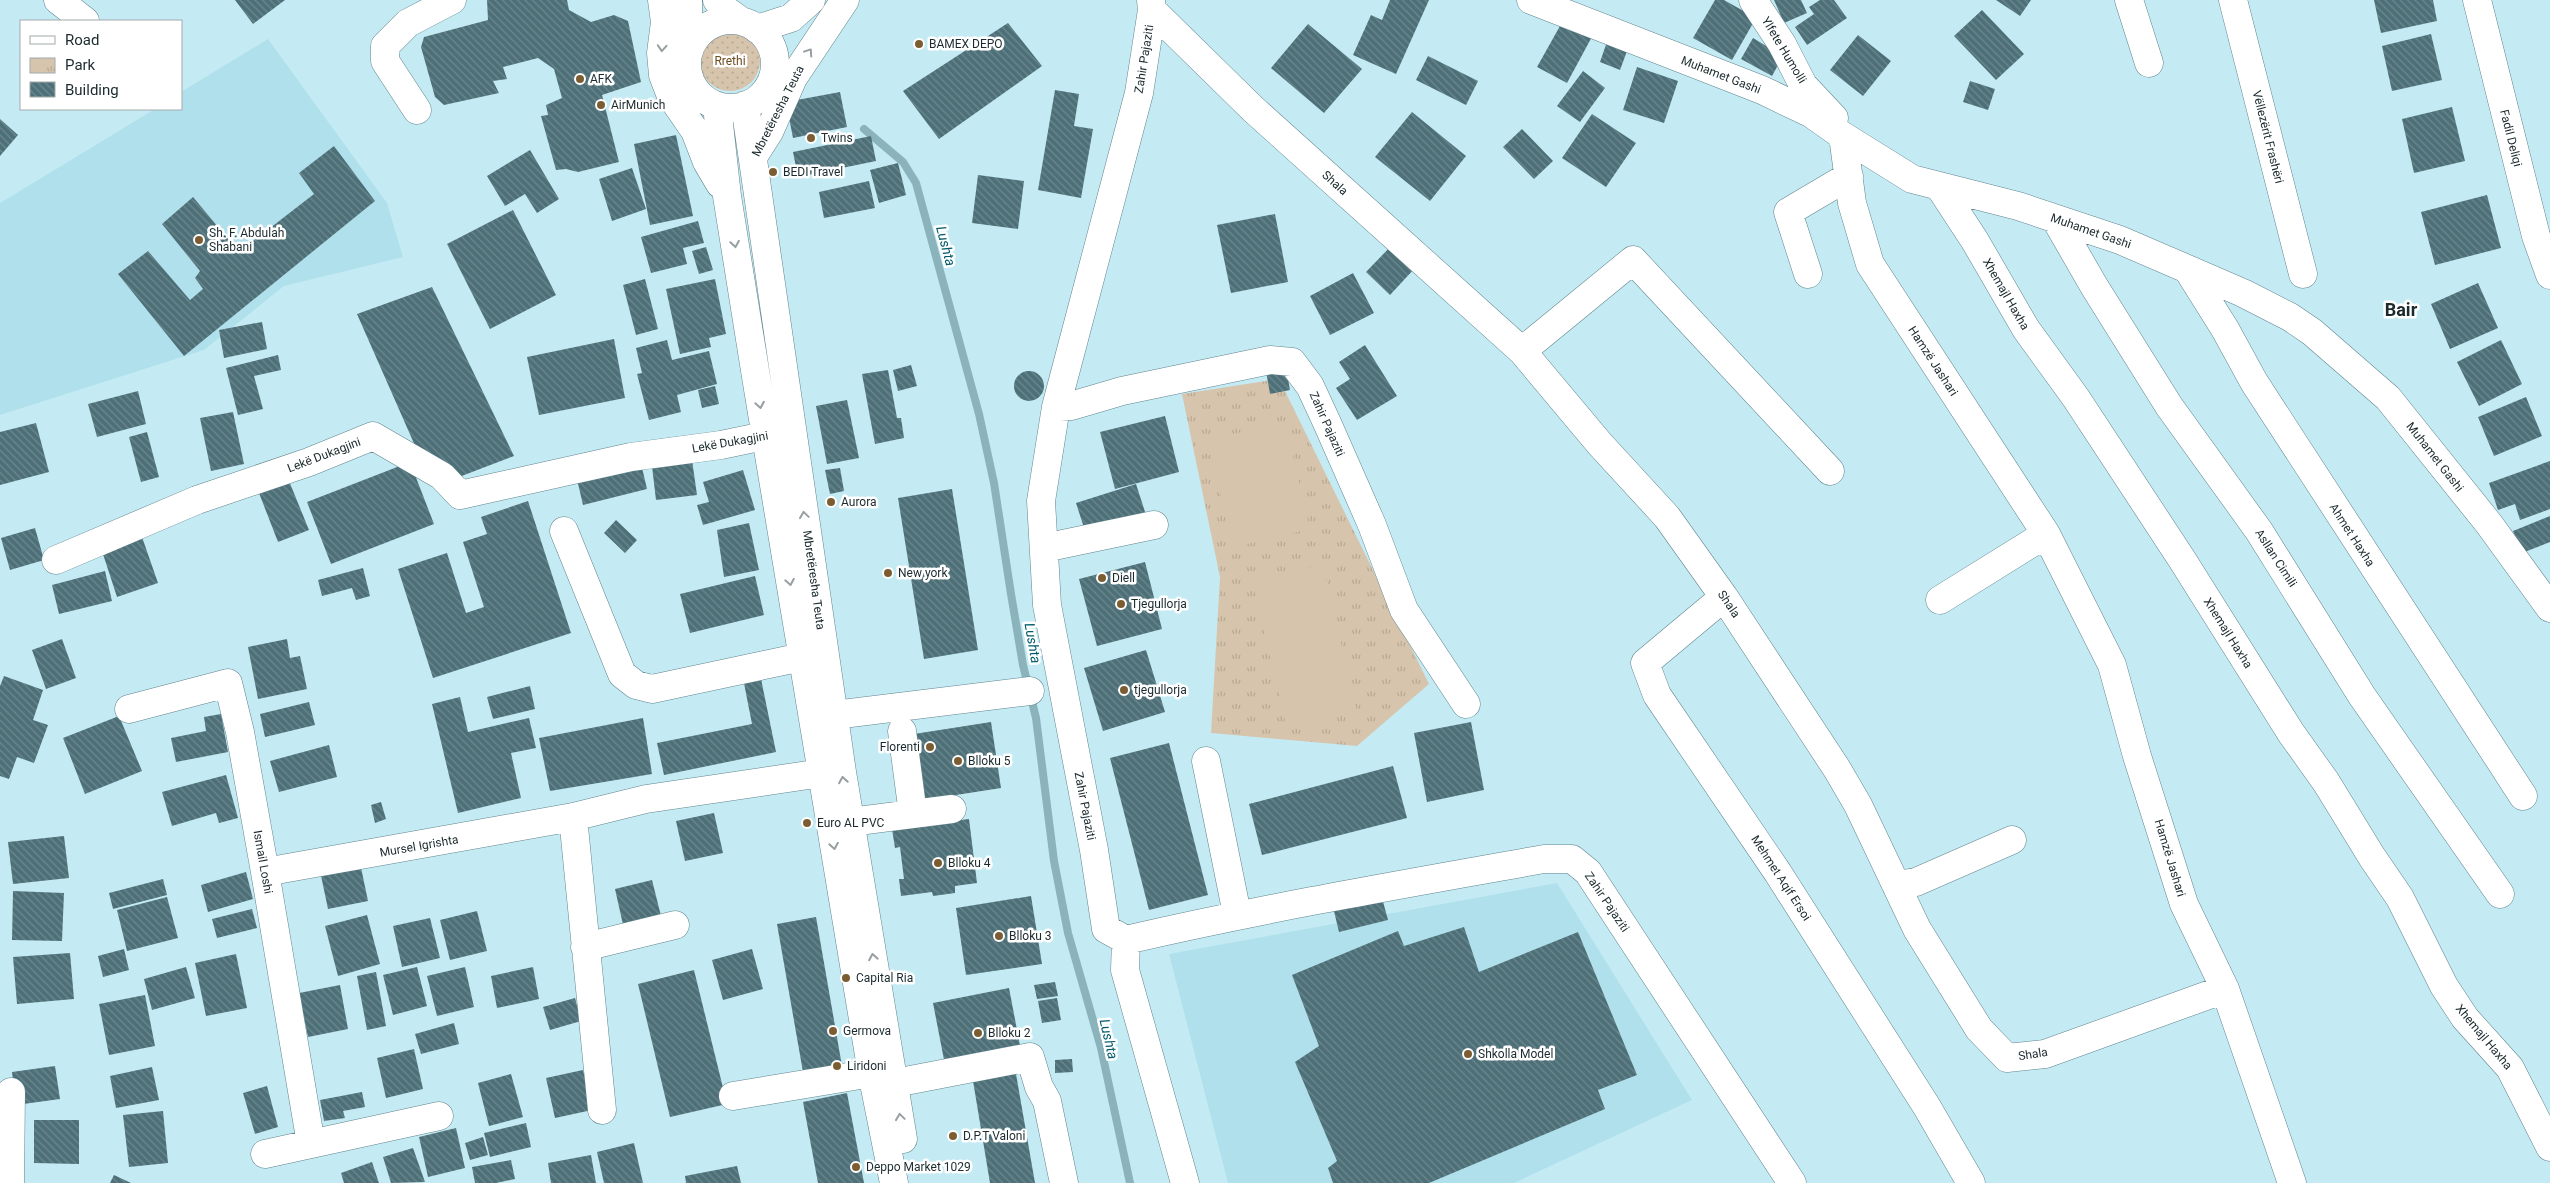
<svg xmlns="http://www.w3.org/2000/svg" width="2550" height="1183" font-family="Roboto,sans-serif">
	<defs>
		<pattern id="grass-dots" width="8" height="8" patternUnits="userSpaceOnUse" patternTransform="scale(1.25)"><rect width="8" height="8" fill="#d7c4ac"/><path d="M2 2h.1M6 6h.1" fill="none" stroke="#b8a994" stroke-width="1.8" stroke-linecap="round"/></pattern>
		<pattern id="park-tufts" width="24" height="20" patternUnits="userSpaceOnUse" patternTransform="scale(1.25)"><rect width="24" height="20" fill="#d7c4ac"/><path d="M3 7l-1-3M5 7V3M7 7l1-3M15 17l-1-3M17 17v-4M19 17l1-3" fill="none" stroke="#b8a994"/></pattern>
		<pattern id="building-back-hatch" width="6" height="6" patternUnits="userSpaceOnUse" patternTransform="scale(1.25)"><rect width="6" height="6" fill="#4d7078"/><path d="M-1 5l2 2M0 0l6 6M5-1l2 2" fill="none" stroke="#6e888e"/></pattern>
	</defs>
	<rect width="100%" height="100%" fill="#c4ebf4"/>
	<path fill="#b0e0eb" d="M268 39 387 203 403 257 284 286 204 350 0 415V203L155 109H181V92Z
		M1557 883 1692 1100 1514 1183H1228L1169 954Z"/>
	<path fill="url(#grass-dots)" d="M700 61a30 30 0 1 1 60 0a30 30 0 1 1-60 0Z"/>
	<path fill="url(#park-tufts)" d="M1279 379 1429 684 1357 746 1211 733 1220 577 1182 394Z"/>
	<path fill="#d7c4ac" d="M1285 422 1310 529 1234 547 1207 440Z
		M1323 564 1357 712 1287 729 1252 580Z"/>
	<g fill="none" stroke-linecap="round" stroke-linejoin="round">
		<path stroke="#8bb3bc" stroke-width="8" d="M864 129 903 162 916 183 979 414 994 483 1011 594 1023 665 1036 718 1054 861 1068 933 1101 1048 1130 1183"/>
	</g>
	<path fill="url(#building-back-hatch)" d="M235 0H285L253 24Z
		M487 0H567L569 10 591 22 614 15 628 21 641 82 602 95 619 162 578 172 566 169 556 170 541 116 548 115 546 105 562 98 554 69 538 58 503 67 507 79 493 81 499 93 444 105 435 97 421 47 424 37 488 20Z
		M1390 0H1429L1396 74 1353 55 1371 15 1382 20Z
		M1715 0H1724L1756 18 1732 60 1693 38Z
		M1774 0H1801L1807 13 1784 23Z
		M1820 0H1834L1847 18 1807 45 1795 27 1814 14 1809 7Z
		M1996 0H2031L2020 16Z
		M2374 0H2433L2437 21 2381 33Z
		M1982 10 2024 54 1996 80 1954 36Z
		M1565 17 1594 33 1567 83 1537 67Z
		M1008 23 1042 66 939 139 903 91Z
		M1308 24 1362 69 1324 113 1271 68Z
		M2431 34 2442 80 2392 91 2382 46Z
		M1858 35 1891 61 1863 96 1830 70Z
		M1609 36 1630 43 1620 70 1600 62Z
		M1753 38 1783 56 1772 76 1741 59Z
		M1428 56 1478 81 1466 105 1416 80Z
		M1637 67 1678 81 1664 123 1623 110Z
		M1583 71 1605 88 1580 122 1557 106Z
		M1970 81 1995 89 1988 110 1963 102Z
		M1055 90 1079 94 1074 126 1093 129 1081 198 1038 190Z
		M840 92 847 127 793 138 786 102Z
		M2452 107 2465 161 2414 173 2402 119Z
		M1412 112 1466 156 1430 201 1375 157Z
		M1592 114 1636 143 1606 187 1562 158Z
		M0 119 18 135 0 156Z
		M1522 129 1553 161 1534 179 1503 147Z
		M676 135 693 216 650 225 634 144Z
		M871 136 876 161 798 177 793 152Z
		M334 146 375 201 184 356 118 274 148 251 190 300 203 289 195 278 200 271 162 224 193 197 239 252 314 194 299 173Z
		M530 150 559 199 537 213 525 194 505 206 487 176Z
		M898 163 906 195 879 203 870 170Z
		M632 168 646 209 612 221 599 179Z
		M978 175 1024 181 1018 229 972 223Z
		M869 181 875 208 824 218 819 192Z
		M2487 195 2501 248 2435 265 2421 212Z
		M513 210 556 295 490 329 447 244Z
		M1275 214 1288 282 1231 293 1217 225Z
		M698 221 704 243 683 248 687 264 651 273 641 237Z
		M1392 245 1415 268 1390 295 1366 272Z
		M706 247 713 270 699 274 692 251Z
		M1353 273 1374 313 1330 335 1310 296Z
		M645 279 658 329 636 335 623 285Z
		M715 279 726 334 709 338 711 347 680 354 666 289Z
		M2478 283 2498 328 2450 349 2431 304Z
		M432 287 514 456 459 477 420 457 357 314Z
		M262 322 267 349 224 358 219 330Z
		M614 339 625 398 539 415 527 357Z
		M667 340 672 360 709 351 717 384 677 395 681 412 649 420 637 374 642 373 636 348Z
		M2501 340 2522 384 2479 406 2457 362Z
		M1365 345 1397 396 1357 420 1336 388 1350 379 1339 362Z
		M278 355 281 370 254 376 263 409 238 415 226 368Z
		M911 365 917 386 898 391 893 370Z
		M1286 368 1290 390 1270 394 1266 371Z
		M888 370 897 418H901L904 438 875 444 862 374Z
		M1014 386a15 15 0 1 1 30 0a15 15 0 1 1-30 0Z
		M715 386 719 404 702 408 698 390Z
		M138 391 146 424 97 437 88 404Z
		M2526 397 2542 436 2494 456 2478 417Z
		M847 400 859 458 827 464 816 406Z
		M233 412 244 464 211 471 200 418Z
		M1165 416 1179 472 1115 489 1100 432Z
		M36 423 49 472 0 485V432Z
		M147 432 159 477 141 482 129 437Z
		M691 453 697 495 656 500 651 458Z
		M640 459 647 489 583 505 576 475Z
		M2550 461V509L2520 520 2515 504 2498 510 2489 483Z
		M410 462 434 524 331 564 307 502Z
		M840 468 844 491 830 494 825 470Z
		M743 470 755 510 703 525 697 505 709 502 703 482Z
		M289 481 309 530 278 542 259 493Z
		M1136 484 1147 518 1087 537 1076 503Z
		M952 489 978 650 924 659 898 498Z
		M528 501 571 633 433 678 398 569 447 553 466 613 484 607 463 542 487 534 481 517Z
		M2550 516V542L2522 553 2513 531Z
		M616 520 637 540 625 553 604 533Z
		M749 523 759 570 724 577 717 530Z
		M35 528 44 560 10 570 1 538Z
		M142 537 158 583 117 597 102 551Z
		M1145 562 1162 629 1097 646 1079 579Z
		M363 568 370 596 356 600 352 588 322 596 318 580Z
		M105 571 112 601 59 614 52 585Z
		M755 576 764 615 690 633 680 594Z
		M62 639 76 678 46 689 32 650Z
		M287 639 290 658 300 656 307 689 258 699 248 647Z
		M1146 650 1165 712 1103 731 1084 668Z
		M760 674 776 752 664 775 657 743 752 724 743 678Z
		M4 676 43 690 33 720 48 725 34 763 17 757 9 779 0 776V686Z
		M530 686 535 709 493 719 487 697Z
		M460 697 468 732 529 718 536 748 511 753 521 798 458 813 432 704Z
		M309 702 315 725 265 737 260 714Z
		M221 714 228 752 176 762 171 738 206 731 204 717Z
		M119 716 142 771 85 794 63 738Z
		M643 718 652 774 550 791 539 738Z
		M991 722 1001 788 924 800 914 734Z
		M1471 722 1484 790 1427 802 1414 733Z
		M1169 743 1208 895 1149 910 1110 758Z
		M329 745 337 777 279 792 270 761Z
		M1393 766 1407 818 1262 855 1249 804Z
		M226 775 238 818 219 823 216 813 172 826 162 792Z
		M381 802 386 819 375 823 371 805Z
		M714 813 723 853 685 861 676 821Z
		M969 819 977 883 955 886V893L933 896 932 892 901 896 899 879H904L900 847 895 848 892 829Z
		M64 836 69 878 13 884 8 842Z
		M359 858 368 901 328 909 319 866Z
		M246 872 253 899 208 912 201 885Z
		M163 879 167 895 113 909 109 893Z
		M652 880 662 920 624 929 615 889Z
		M13 891 64 893 62 941 12 940Z
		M1381 894 1388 920 1339 932 1333 907Z
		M1031 896 1042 964 966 975 956 908Z
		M167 897 178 938 127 951 117 910Z
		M252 909 257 928 217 938 212 919Z
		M477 911 487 951 450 960 440 920Z
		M367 915 380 964 338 976 325 926Z
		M816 917 842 1066 803 1072 777 924Z
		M430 918 440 958 402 967 393 926Z
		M1464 927 1479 972 1578 932 1637 1075 1598 1090 1605 1109 1429 1183H1333L1328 1168 1337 1161 1295 1062 1319 1046 1292 975 1398 931 1404 946Z
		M124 949 129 970 103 977 98 956Z
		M752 949 763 989 723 1000 712 960Z
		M70 953 74 999 17 1004 13 957Z
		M236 954 247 1008 206 1016 195 963Z
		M186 967 195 998 152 1010 144 979Z
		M417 967 427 1006 393 1015 383 975Z
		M465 967 474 1007 437 1016 427 976Z
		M533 967 539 999 497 1008 491 976Z
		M694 970 727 1104 670 1117 638 984Z
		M376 972 386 1026 367 1030 357 976Z
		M1055 982 1058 996 1037 999 1034 985Z
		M340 985 348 1029 308 1037 299 993Z
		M1009 988 1022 1056 946 1070 933 1003Z
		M145 995 155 1046 109 1055 99 1004Z
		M575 998 581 1021 550 1030 543 1007Z
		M1057 998 1061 1020 1042 1023 1038 1001Z
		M454 1023 459 1044 421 1054 415 1034Z
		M414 1049 423 1089 386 1098 377 1058Z
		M1072 1059 1073 1072 1055 1073V1060Z
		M55 1066 60 1099 16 1105 12 1072Z
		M152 1067 159 1100 116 1108 110 1076Z
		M583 1070 592 1110 555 1118 546 1078Z
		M511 1074 523 1117 489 1126 478 1083Z
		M1016 1074 1035 1183H990L973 1081Z
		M267 1086 278 1127 255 1134 243 1093Z
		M362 1092 365 1107 343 1111 345 1118 324 1121 320 1100Z
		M847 1093 864 1183H818L803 1102Z
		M163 1111 168 1163 129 1167 123 1115Z
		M34 1120H79V1164L34 1163Z
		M526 1123 531 1147 490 1157 484 1133Z
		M456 1128 465 1168 428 1177 419 1137Z
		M483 1137 488 1155 470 1160 465 1143Z
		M634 1143 643 1183H604L597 1152Z
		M413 1148 425 1182 391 1183 383 1157Z
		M591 1155 596 1183H551L548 1163Z
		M511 1160 515 1179 496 1183H475L472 1167Z
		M372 1162 379 1183H344L341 1173Z
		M737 1166 741 1183H686L685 1176Z
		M114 1175 131 1183H110Z"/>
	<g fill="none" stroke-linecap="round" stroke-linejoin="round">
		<defs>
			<path id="minor" d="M58 0 85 21
				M1151 0 1152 10 1139 93 1056 407 1041 501 1047 605 1094 850 1106 929 1126 940C1264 908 1404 884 1544 859H1572L1588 872 1792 1183
				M1531 0 1762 90 1812 114 1843 136 1912 179 2018 206 2120 240 2243 293 2290 317 2312 332 2388 398 2489 524 2550 608
				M1753 0 1782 44 1803 85 1834 118
				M2129 0 2149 63
				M2233 0 2303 274
				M2477 0 2536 236 2550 275
				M1152 10 1253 109 1522 351 1599 443 1667 517 1724 597 1837 769 1858 805 1917 929 1979 1029 2007 1058 2045 1054 2225 989
				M757 29 791 18 811 0
				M417 110 385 61V46L408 23 452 0
				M1843 136 1852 203 1870 264 2046 534 2112 665 2137 756 2184 904 2225 989 2292 1183
				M753 157 769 132 793 78 845 0
				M1939 186 1975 241 2026 329 2076 398 2183 561 2291 733 2326 782 2372 857 2400 898 2444 986 2465 1018 2510 1068 2550 1147
				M2056 220 2094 286 2169 406 2259 531 2362 696 2500 894
				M2188 270 2225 329 2254 382 2523 796
				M1808 274 1788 212 1849 176
				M1522 351 1633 260 1830 471
				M1056 407 1071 406 1122 391 1270 360 1292 362 1310 386 1328 425 1372 525 1404 610 1466 704
				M564 531 622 674 636 685 652 689 802 657
				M1044 548 1154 525
				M56 560 197 500 309 462 373 436 442 476 460 495 631 457 721 445 788 431
				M1724 597 1645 663 1657 695 1778 873 1927 1107 1971 1183
				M1940 600 2046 534
				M129 709 228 683 240 732 265 872 311 1144
				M834 715 1030 691
				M902 731 913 814
				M1206 761 1237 914
				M573 817 602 1110
				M850 822 952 809
				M265 872 573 817 646 799 822 773
				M1896 885 1916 882 2012 840
				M1126 940 1125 970 1185 1183
				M585 947 675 925
				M895 1083 1030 1057 1039 1087 1047 1101 1064 1183
				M733 1096 872 1073
				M265 1154 439 1116
				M10 1183 11 1092"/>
			<path id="major" d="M662 0 665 22 661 53 663 75 671 96 695 131 707 162 720 184
				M688 0 689 49
				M717 0 727 11 741 21
				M687 64a44 44 0 1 1 88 0a44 44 0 1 1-88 0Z
				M745 105 842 772 903 1139
				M717 106 727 196 758 389 872 1073 894 1183"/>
		</defs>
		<use href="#minor" stroke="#61848d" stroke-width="29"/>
		<use href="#major" stroke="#61848d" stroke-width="29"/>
		<use href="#minor" stroke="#fff" stroke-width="28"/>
		<use href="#major" stroke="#fff" stroke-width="28"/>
	</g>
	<defs><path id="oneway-chevron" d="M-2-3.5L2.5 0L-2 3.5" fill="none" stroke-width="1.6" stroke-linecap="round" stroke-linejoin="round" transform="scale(1.25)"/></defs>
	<g stroke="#989fa0">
		<use href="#oneway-chevron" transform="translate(662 48) rotate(94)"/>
		<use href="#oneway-chevron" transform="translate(809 52) rotate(-56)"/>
		<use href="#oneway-chevron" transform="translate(735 244) rotate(81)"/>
		<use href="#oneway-chevron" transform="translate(760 405) rotate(80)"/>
		<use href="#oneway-chevron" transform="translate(804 515) rotate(-98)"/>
		<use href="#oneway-chevron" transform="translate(790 582) rotate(80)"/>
		<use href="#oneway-chevron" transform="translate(843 780) rotate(-99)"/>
		<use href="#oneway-chevron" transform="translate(834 846) rotate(80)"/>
		<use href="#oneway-chevron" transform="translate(873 957) rotate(-100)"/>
		<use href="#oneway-chevron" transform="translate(900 1117) rotate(-98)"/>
	</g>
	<g fill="#7c5d32" stroke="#fff" stroke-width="2">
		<circle cx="919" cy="44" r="5"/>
		<circle cx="580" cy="79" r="5"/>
		<circle cx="601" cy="105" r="5"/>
		<circle cx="811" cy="138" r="5"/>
		<circle cx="773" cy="172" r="5"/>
		<circle cx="199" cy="240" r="5"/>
		<circle cx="831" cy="502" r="5"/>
		<circle cx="888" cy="573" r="5"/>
		<circle cx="1102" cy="578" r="5"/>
		<circle cx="1121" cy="604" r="5"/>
		<circle cx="1124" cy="690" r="5"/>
		<circle cx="930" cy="747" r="5"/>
		<circle cx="958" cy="761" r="5"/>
		<circle cx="807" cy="823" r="5"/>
		<circle cx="938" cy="863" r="5"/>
		<circle cx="999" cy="936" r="5"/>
		<circle cx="846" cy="978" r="5"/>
		<circle cx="833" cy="1031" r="5"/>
		<circle cx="978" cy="1033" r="5"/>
		<circle cx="1468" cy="1054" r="5"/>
		<circle cx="837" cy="1066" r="5"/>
		<circle cx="953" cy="1136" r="5"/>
		<circle cx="856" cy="1167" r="5"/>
	</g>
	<g text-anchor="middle" stroke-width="5" stroke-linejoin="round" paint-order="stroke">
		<g font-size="12" fill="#1b2a2d" stroke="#fff" text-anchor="start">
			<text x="929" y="48">BAMEX DEPO</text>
			<text x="590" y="83">AFK</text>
			<text x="611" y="109">AirMunich</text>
			<text x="821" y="142">Twins</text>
			<text x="783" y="176">BEDI Travel</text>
			<text x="209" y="237">Sh. F. Abdulah<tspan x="209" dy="14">Shabani</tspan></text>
			<text x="841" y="506">Aurora</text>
			<text x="898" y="577">New york</text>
			<text x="1112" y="582">Diell</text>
			<text x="1131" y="608">Tjegullorja</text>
			<text x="1134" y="694">tjegullorja</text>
			<text x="920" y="751" text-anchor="end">Florenti</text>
			<text x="968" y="765">Blloku 5</text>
			<text x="817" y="827">Euro AL PVC</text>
			<text x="948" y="867">Blloku 4</text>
			<text x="1009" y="940">Blloku 3</text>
			<text x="856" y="982">Capital Ria</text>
			<text x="843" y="1035">Germova</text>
			<text x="988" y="1037">Blloku 2</text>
			<text x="1478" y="1058">Shkolla Model</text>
			<text x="847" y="1070">Liridoni</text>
			<text x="963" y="1140">D.P.T Valoni</text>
			<text x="866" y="1171">Deppo Market 1029</text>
		</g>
		<g font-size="12" fill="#1b2a2d" stroke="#fff">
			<text transform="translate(1784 50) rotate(59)" y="4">Ylfete Humolli</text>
			<text transform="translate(1144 59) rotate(-81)" y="4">Zahir Pajaziti</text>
			<text transform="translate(1721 75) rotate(21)" y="4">Muhamet Gashi</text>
			<text transform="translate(778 111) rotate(-63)" y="4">Mbretëresha Teuta</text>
			<text transform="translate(2268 137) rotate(76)" y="4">Vëllezërit Frashëri</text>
			<text transform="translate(2511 138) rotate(76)" y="4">Fadil Deliqi</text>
			<text transform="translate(1335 183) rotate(42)" y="4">Shala</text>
			<text transform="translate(2091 231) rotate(19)" y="4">Muhamet Gashi</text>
			<text transform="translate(2006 294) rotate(60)" y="4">Xhemajl Haxha</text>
			<text transform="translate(1933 361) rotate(57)" y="4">Hamzë Jashari</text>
			<text transform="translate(1327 424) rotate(66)" y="4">Zahir Pajaziti</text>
			<text transform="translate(730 442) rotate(-10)" y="4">Lekë Dukagjini</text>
			<text transform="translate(324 455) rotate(-21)" y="4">Lekë Dukagjini</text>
			<text transform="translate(2435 457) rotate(52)" y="4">Muhamet Gashi</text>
			<text transform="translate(2352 535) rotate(57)" y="4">Ahmet Haxha</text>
			<text transform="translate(2276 558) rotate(57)" y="4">Asllan Cimili</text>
			<text transform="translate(814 580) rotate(82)" y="4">Mbretëresha Teuta</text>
			<text transform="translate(1729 604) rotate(56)" y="4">Shala</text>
			<text transform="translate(2228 633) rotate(58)" y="4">Xhemajl Haxha</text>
			<text transform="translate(1085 806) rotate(79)" y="4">Zahir Pajaziti</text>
			<text transform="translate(419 846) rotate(-10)" y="4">Mursel Igrishta</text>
			<text transform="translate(2170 858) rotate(73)" y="4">Hamzë Jashari</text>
			<text transform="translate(263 862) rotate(80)" y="4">Ismail Loshi</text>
			<text transform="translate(1781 878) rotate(57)" y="4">Mehmet Aqif Ersoi</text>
			<text transform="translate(1607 902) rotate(56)" y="4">Zahir Pajaziti</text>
			<text transform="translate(2484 1037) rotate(50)" y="4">Xhemajl Haxha</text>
			<text transform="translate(2033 1054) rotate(-9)" y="4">Shala</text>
		</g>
		<g font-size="12" fill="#6d4d1f" stroke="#fff">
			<text x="730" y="65">Rrethi</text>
		</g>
		<g font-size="14" font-style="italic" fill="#025b6a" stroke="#fff">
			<text transform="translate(946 246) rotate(75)" y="5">Lushta</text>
			<text transform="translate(1033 643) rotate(80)" y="5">Lushta</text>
			<text transform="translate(1109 1039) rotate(77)" y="5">Lushta</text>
		</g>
		<g font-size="18" font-weight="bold" fill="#1b2a2d" stroke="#fff">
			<text x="2401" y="316">Bair</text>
		</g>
	</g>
	<rect x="20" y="20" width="162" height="90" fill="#ffffff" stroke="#a4aaab"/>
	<rect x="30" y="36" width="25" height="8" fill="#ffffff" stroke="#a4aaab"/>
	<text x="65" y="45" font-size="15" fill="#1b2a2d">Road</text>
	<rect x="30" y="58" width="25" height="15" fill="url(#park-tufts)" stroke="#a4aaab"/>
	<text x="65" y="70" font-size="15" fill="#1b2a2d">Park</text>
	<rect x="30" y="82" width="25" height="15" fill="url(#building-back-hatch)" stroke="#a4aaab"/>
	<text x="65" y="95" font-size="15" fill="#1b2a2d">Building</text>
</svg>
